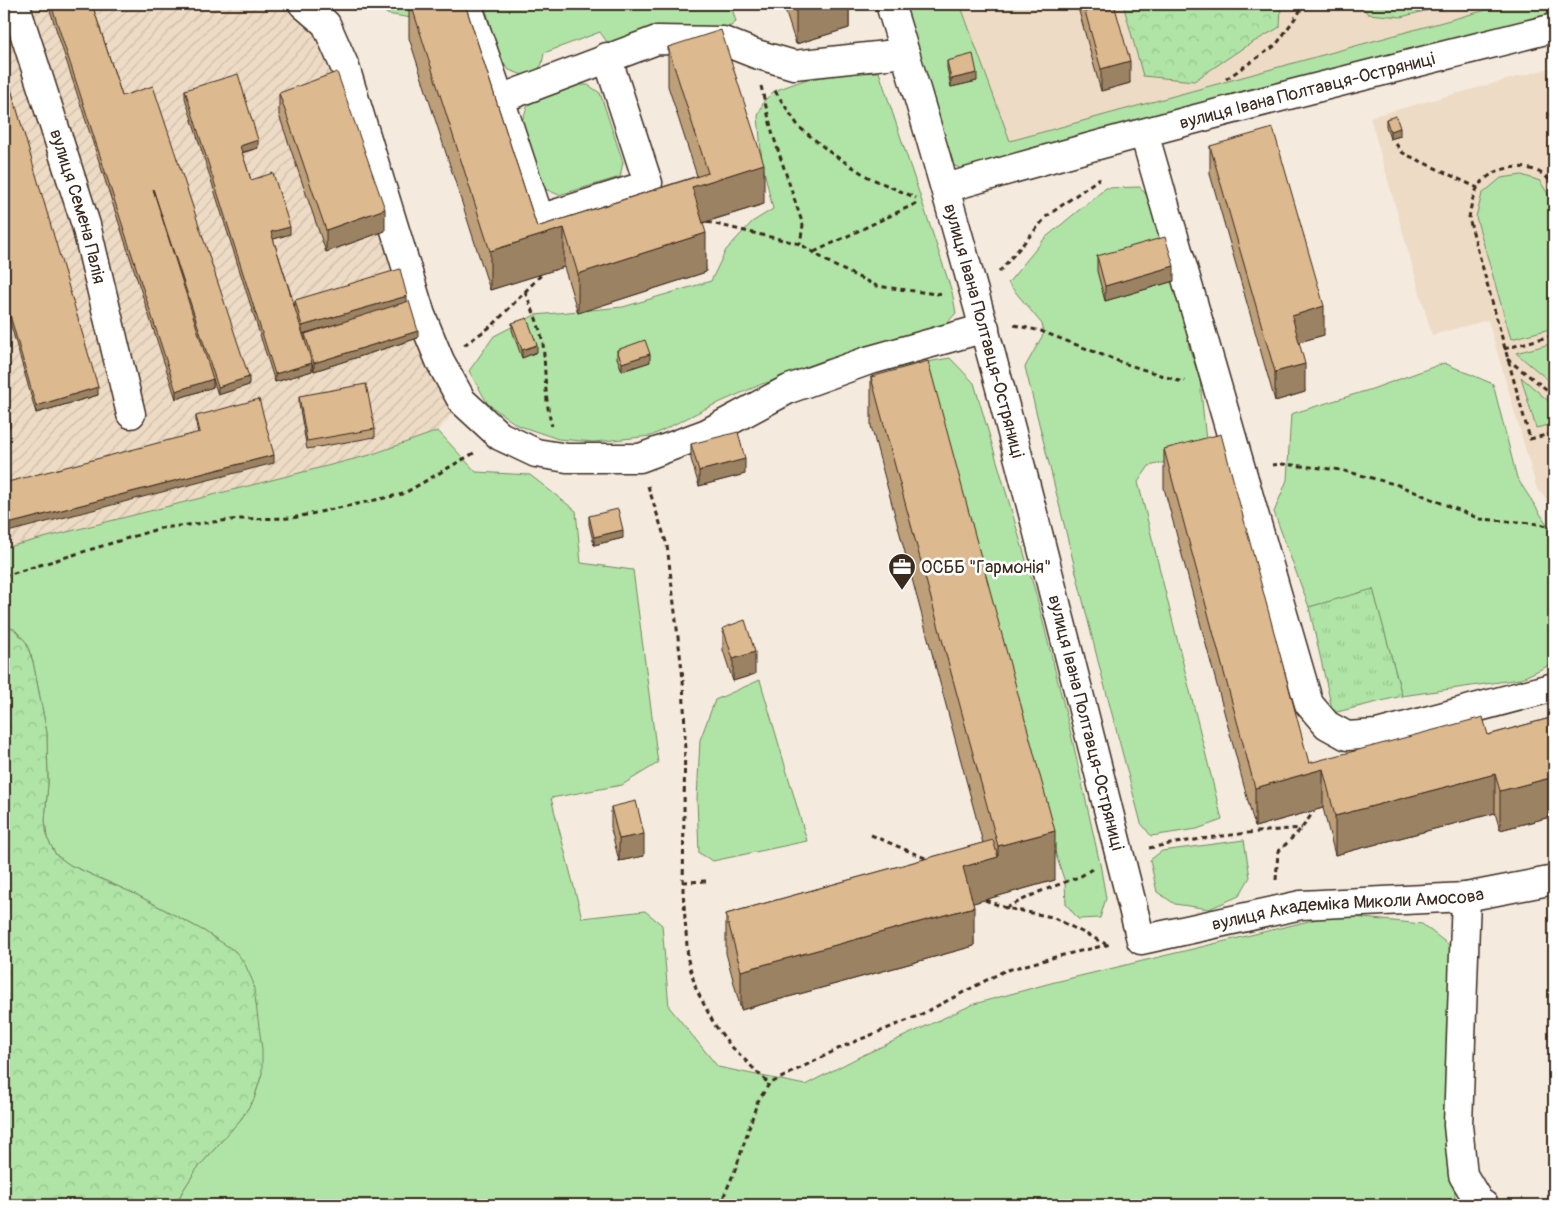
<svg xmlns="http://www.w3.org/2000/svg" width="1558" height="1209" font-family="Pangolin,sans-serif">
	<defs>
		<pattern id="industrial-furrows" width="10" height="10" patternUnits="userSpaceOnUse" patternTransform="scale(1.25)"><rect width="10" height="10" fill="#eddbc5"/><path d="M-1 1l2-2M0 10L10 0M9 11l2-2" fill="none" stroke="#ccbca9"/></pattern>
		<pattern id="forest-crowns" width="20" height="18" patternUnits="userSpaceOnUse" patternTransform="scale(1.25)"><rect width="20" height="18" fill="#afe4a6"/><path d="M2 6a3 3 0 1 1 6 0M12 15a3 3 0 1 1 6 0" fill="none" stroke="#97c48e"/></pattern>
		<pattern id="park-tufts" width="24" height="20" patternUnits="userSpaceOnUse" patternTransform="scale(1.25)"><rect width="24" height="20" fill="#afe4a6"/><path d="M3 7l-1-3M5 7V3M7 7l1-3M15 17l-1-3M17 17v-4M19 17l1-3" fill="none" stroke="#97c48e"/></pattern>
	</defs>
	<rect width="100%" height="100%" fill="#f4eadd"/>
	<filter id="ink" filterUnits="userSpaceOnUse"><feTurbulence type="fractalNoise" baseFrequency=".02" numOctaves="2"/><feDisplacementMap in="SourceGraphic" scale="10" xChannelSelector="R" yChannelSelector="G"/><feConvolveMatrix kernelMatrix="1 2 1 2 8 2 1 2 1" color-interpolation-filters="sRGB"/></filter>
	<g filter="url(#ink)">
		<path fill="#eddbc5" d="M960 4H1508L1010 141Z
			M1554 67V501H1548L1537 489 1488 320 1432 335 1370 117Z"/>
		<path fill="url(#industrial-furrows)" d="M4 4H303L326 24 462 401 438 431 370 455 4 548Z"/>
		<path fill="#afe4a6" stroke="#758762" d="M379 4H459L424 20 387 14Z
			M481 4H731L736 22 731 26 620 43 607 42 600 32 544 53 542 64 537 71 523 75 509 70 499 58 487 13Z
			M900 4H960L1010 141 1508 4H1554V16L968 172 951 164Z
			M879 72 952 292 956 313 947 323 842 360 762 384 709 407 651 436 594 442 558 439 517 425 488 404 469 371 494 336 535 315 623 307 711 281 726 250 752 222 773 209 762 162 758 116 764 101 774 91 818 75Z
			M573 85H588L600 93 623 162 620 177 559 195 545 189 522 121 528 105 545 94Z
			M1522 175 1540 181 1554 204V328L1511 339 1476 217 1482 194 1501 178Z
			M1140 187 1158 209 1178 277 1189 347 1200 380 1207 452 1149 466 1138 482 1222 820 1197 829 1151 836 1141 823 1098 661 1025 367 1044 333 1042 324 1008 283 1045 238 1106 188Z
			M1554 343V385L1516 353Z
			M950 358 974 383 1036 594 1071 734 1100 864 1106 898 1100 918 1078 919 1066 904 1065 882 897 379 899 367Z
			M1444 363 1493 384 1517 478 1554 535V663L1520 679 1402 696 1373 590 1309 607 1274 512 1287 480 1291 414 1372 389Z
			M1521 377 1553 405 1554 424 1536 428Z
			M438 431 476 472 530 475 576 511 581 563 633 570 658 763 622 785 551 798 582 918 645 911 662 925 669 1007 718 1067 805 1085 857 1058 974 1004 1051 983 1334 915 1422 924 1453 948 1455 1205H176L182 1192 196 1170 241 1119 254 1099 262 1073 244 962 235 952 204 931 137 895 70 865 56 855 47 838 45 820 48 783 47 733 33 662 26 642 14 629 4 627V548L370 455Z
			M760 680 807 841 713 861 699 853 697 799 700 740 715 700Z
			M1244 840 1250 877 1239 896 1209 909 1175 904 1157 892 1150 860 1162 851Z"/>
		<path fill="url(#forest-crowns)" stroke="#758762" d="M1123 4H1280L1281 5 1280 27 1243 48 1194 81 1143 76Z
			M1360 4H1452L1401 17 1368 14Z
			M4 627 14 629 26 642 33 662 47 733 48 783 45 820 47 838 56 855 70 865 137 895 204 931 235 951 244 962 253 982 262 1049V1073L254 1099 241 1119 196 1170 182 1192 176 1205H4Z"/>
		<path fill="url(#park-tufts)" stroke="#758762" d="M1373 589 1402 696 1333 713 1309 607Z"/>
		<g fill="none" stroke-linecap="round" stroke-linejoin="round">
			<defs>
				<g id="minor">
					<path id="s1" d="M15 4 86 225 131 414"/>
					<path d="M303 4 326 24 345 67 421 315 440 361 462 401 500 436 536 453 567 458H640L707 433 789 389 867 361 985 328"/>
					<path d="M467 4 500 99 539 217 542 218 647 185 648 183 607 57"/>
					<path id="s2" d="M890 4C986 313 1062 627 1141 940L1301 905 1466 897 1554 880"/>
					<path d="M500 99 657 40 723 41 756 54 794 65 905 53"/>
					<path d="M1144 133 1309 704 1327 725 1347 736 1377 734 1554 687"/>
					<path id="s3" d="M946 188C1147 129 1351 79 1554 28"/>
					<path d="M1466 897 1458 1125 1463 1175 1479 1202 1484 1205"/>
				</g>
			</defs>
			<use href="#minor" stroke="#3b2a1e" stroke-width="31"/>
			<path stroke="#3b2a1e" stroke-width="3" stroke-dasharray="5 4" stroke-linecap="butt" d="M1226 79 1276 45 1305 4
				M761 86 773 135 803 225 800 244
				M775 91 799 127 831 153 868 177 916 198
				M1396 144 1403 153 1478 188
				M1554 187C1540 161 1501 162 1482 182 1473 191 1471 206 1469 218L1530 439 1554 433
				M707 222 800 244 835 266 877 286 936 294 943 293
				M814 252 919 202
				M999 272 1047 216 1100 178
				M525 292C532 308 540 326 543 344 546 371 544 399 552 426
				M1014 325 1041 331 1123 363 1179 381H1185
				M464 345 493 325 543 273
				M1504 349 1554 335
				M1507 359 1554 395
				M1272 465 1282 464 1341 470 1398 485 1480 519 1532 523 1554 527
				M648 486 667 545 683 679 685 732 683 891 688 960 696 989 714 1024 730 1045 769 1084
				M4 576 161 528 239 519 292 518 403 494 474 453
				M871 835 930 860
				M1149 848C1199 838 1250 832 1302 828
				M1276 880 1278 852 1302 828 1314 811
				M683 882 708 881
				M985 900 1006 908 1052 917 1106 944
				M1006 908 1039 892 1081 876 1092 869
				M720 1205 736 1168 757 1103 769 1084 844 1046 918 1016 1004 971 1059 956 1111 944"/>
			<use href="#minor" stroke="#fff" stroke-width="28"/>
		</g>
		<path fill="#bd9f7a" stroke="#3b2a1e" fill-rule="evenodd" d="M48 4H92L122 96 249 385 218 395 213 379V387L176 399Z
			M409 4H465L537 227 697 176 668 86V47L764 204 703 223 706 272 578 313 564 267 490 290 409 38Z
			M783 4H849V28L796 44Z
			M1077 4H1114L1130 83 1101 91Z
			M947 61 977 81 951 87 947 68Z
			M4 65 98 395 36 413 4 301Z
			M185 90 258 148 242 153 251 180 290 234 273 239 295 307V300L407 302 418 338 314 371 312 364V371L275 382 185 98ZM325 327 305 334V341L303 334Z
			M279 93 385 231 326 252 279 115Z
			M1386 119 1400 136 1390 139 1386 126Z
			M1210 146 1324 335 1299 342 1305 392 1275 401 1210 174Z
			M1097 256 1174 281 1105 301 1097 271Z
			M512 323 537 352 522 358 512 330Z
			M617 350 650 362 622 371 617 358Z
			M871 377 1055 880 973 903 974 946 741 1010 726 953V914L983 843 871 426Z
			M299 396 375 429V437L307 449 299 404Z
			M196 416 274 463 198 433 196 423Z
			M691 444 745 474 699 486 691 459Z
			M1164 449 1309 763 1488 735 1554 717V816L1500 830 1495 813 1335 855 1323 808 1255 827 1164 488Z
			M589 516 623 538 594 545 589 524Z
			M723 628 755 674 733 681 723 650Z
			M611 807 644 856 619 861 611 829Z"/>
		<path fill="#9a8263" stroke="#3b2a1e" d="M801 4H849V28L796 44V5Z
			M1130 61V83L1101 91V69Z
			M977 73V81L951 87V79Z
			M1400 128V136L1390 139V131Z
			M258 140V148L240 153V146Z
			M764 164V204L692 226V187Z
			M385 209V231L326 252V230Z
			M290 227V234L271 240V232Z
			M564 228V267L490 290V251Z
			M706 233V272L578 313V274Z
			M1174 266V281L1105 301V286Z
			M407 296V304L302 334V326Z
			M1324 306V335L1292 344V316Z
			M418 331V338L314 371V363Z
			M537 345V352L522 358V350Z
			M650 354V362L622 371V363Z
			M312 363V371L275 382V374Z
			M1305 364V392L1275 401V372Z
			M249 377V385L218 395V387Z
			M213 379V387L176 399V391Z
			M98 387V395L36 413V406Z
			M10 419V427L4 428V421Z
			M274 455V463L4 533V525Z
			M745 459V474L699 486V471Z
			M623 530V538L594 545V537Z
			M755 652V674L733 681V659Z
			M1323 769V808L1255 827V788Z
			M1495 774V813L1335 855V816Z
			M1554 777V816L1500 830V791Z
			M1055 831V880L963 906V867L998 857V846Z
			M644 834V856L619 861V839Z
			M974 907V946L741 1010V971Z"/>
		<path fill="#dcb98e" stroke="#3b2a1e" d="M51 4H92L122 96 153 86 249 377 218 387 153 189 213 379 176 391Z
			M411 4H465L537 227 708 173 668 47 721 30 764 164 692 187 706 233 578 274 564 228 490 251Z
			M1083 4H1114L1130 61 1101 69Z
			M973 54 977 73 951 79 947 61Z
			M4 65 98 387 36 406 4 294Z
			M337 72 385 209 326 230 279 93Z
			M238 74 258 140 240 146 251 180 273 173 290 227 271 232 312 363 275 374 185 90Z
			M1396 116 1400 128 1390 131 1386 119Z
			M1273 128 1324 306 1292 316 1305 364 1275 372 1210 146Z
			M1165 237 1174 266 1105 286 1097 256Z
			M400 269 407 296 302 326 295 300Z
			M409 301 418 331 314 363 305 334Z
			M527 318 537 345 522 350 512 323Z
			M645 340 650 354 622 363 617 350Z
			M928 361 1055 831 998 846 871 377Z
			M366 384 375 429 307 441 299 396Z
			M259 399 274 455 4 525V483L200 432 196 416Z
			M4 400 10 419 4 421Z
			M738 432 745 459 699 471 691 444Z
			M1221 434 1309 763 1483 717 1488 735 1554 717V777L1500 791 1495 774 1335 816 1323 769 1255 788 1164 449Z
			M618 509 623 530 594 537 589 516Z
			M745 620 755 652 733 659 723 628Z
			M636 801 644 834 619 839 611 807Z
			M993 840 998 857 963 867 974 907 741 971 726 914Z"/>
	</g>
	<defs>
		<symbol id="office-pin" viewBox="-11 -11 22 30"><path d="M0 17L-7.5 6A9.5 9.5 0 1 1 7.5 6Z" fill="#3b2a1e" stroke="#fff"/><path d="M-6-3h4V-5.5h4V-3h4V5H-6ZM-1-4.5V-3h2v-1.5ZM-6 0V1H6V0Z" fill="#fff"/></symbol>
	</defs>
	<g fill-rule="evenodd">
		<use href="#office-pin" x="886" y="551" width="32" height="43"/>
	</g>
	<g text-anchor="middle" stroke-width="5" stroke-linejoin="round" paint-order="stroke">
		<g font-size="18" fill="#3b2a1e" stroke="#fff">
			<text dy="6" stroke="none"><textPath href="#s3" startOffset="374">вулиця Івана Полтавця-Остряниці</textPath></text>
			<text dy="6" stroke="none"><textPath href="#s1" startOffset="212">вулиця Семена Палія</textPath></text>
			<text dy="6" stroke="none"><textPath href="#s2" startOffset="340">вулиця Івана Полтавця-Остряниці</textPath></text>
			<text dy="6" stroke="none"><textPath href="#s2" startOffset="745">вулиця Івана Полтавця-Остряниці</textPath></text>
			<text dy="6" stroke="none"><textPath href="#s2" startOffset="1179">вулиця Академіка Миколи Амосова</textPath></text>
		</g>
		<g font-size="18" fill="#3b2a1e" stroke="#fff" text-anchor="start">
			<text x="921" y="573">ОСББ "Гармонія"</text>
		</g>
	</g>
	<rect width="1558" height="1209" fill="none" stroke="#fff" stroke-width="20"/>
	<rect x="10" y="10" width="1538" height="1189" fill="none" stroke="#3b2a1e" stroke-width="2" filter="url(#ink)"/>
</svg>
